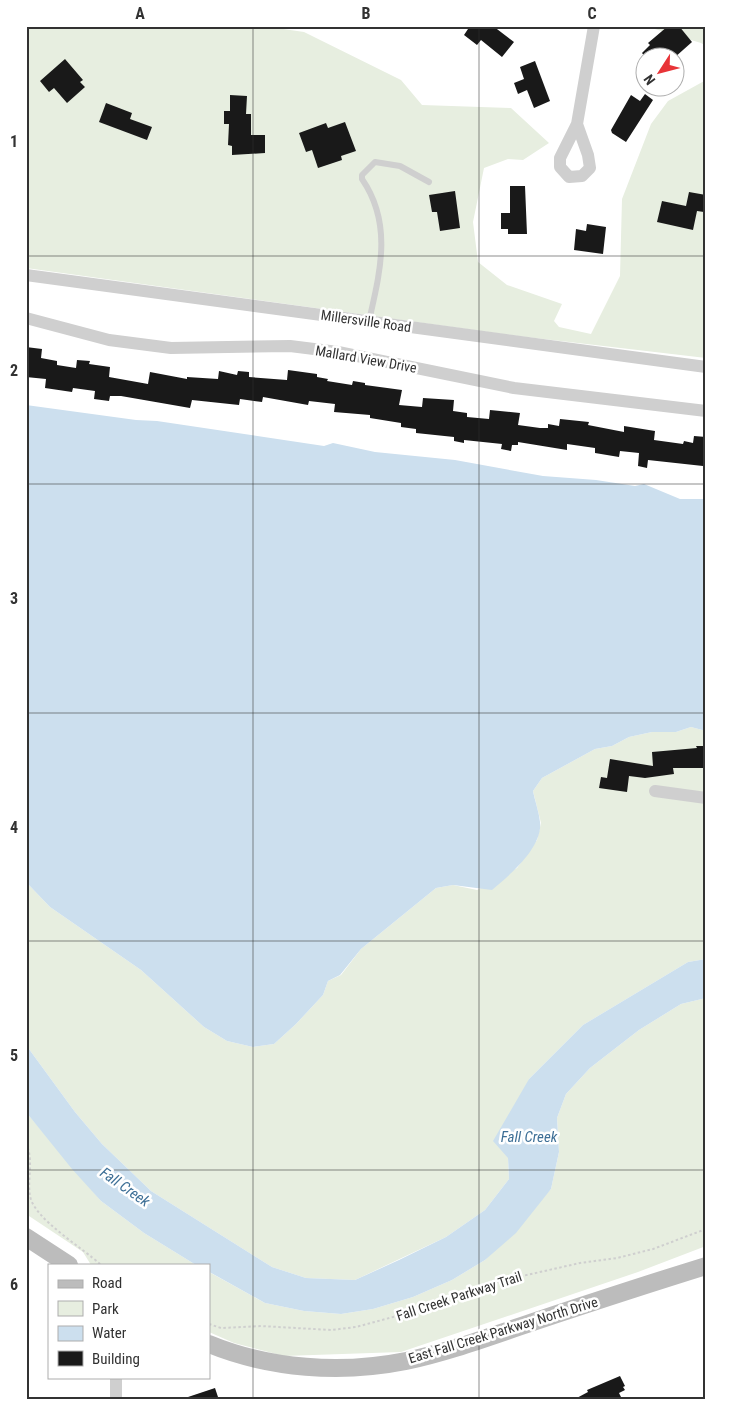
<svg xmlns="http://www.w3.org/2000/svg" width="732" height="1426" font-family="'Roboto Condensed',sans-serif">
	<rect width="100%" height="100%" fill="#fff"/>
	<path fill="#e7eee0" d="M26 26H263L304 32 401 80 422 105 511 108 549 143 523 160 508 159 484 168 473 222 478 262 507 285 562 304 554 321 559 327 591 334 620 276 622 199 651 124 668 101 706 80V358L518 336 26 268Z
		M645 26H706V46L701 43Z
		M691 727 706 731V959L688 962 583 1025 529 1079 508 1158 509 1179 485 1210 446 1237 355 1280 306 1278 272 1267 151 1191 102 1144 75 1112 26 1045V882L50 907 141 970 204 1027 227 1041 253 1047 274 1044 296 1024 323 995 328 981 341 975 361 949 436 888 453 885 477 890 517 868 537 840 541 823 533 791 542 778 595 749 612 746 629 737 652 732H676Z
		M706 998V1246L638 1272 401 1352 284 1356 234 1343 209 1332V1272L265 1303 304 1311 341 1314 373 1309 413 1297 452 1280 485 1260 551 1189 559 1152 557 1118 566 1094 590 1068 639 1030 681 1004Z
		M26 1112 101 1201 144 1233 196 1265H91L83 1252 26 1214Z"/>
	<path fill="#ccdfee" d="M26 405 136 420 157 421 324 446 333 443 375 452 455 460 543 476 596 480 635 486 644 484 680 499H706V731L691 727 676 732H652L629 737 612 746 595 749 542 778 533 791C535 801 539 812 540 822 543 847 510 875 492 890L453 885 436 888 361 949 340 975 328 981 323 995 296 1024 274 1044 253 1047 227 1041 204 1027 141 970 50 907 26 882Z
		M706 959V998L681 1004 639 1030 590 1068 566 1094 557 1118 559 1152 551 1189 516 1233 485 1260 452 1280 413 1297 373 1309 341 1314 304 1311 265 1303 213 1274 209 1272V1265H196L144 1233 101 1201 72 1169 26 1112V1045L75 1112 102 1144 151 1191 272 1267 306 1278 355 1280 399 1260 446 1237 485 1210 509 1179 508 1158 493 1141 529 1079 583 1025 688 962Z"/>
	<path fill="#191919" d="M470 26H493L514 42 502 57 481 40 477 45 464 35Z
		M668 26H679L692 42 674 58H646L642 53 650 45 648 43Z
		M65 59 83 80 80 82 85 87 67 103 54 88 49 92 40 81Z
		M535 61 550 101 534 108 527 90 518 94 514 83 524 79 520 67Z
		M645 94 653 100 626 142 612 133 611 130 631 95 640 101Z
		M230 95 247 96 246 114H251V135H265V153L232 155V146L228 145 229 124H224V111H230Z
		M106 103 132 113 130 119 152 127 147 140 99 122Z
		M345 122 356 151 341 156 342 160 318 168 312 150 306 152 299 133 326 123 328 128Z
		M510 186H525L527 234H508V229H501V213H510Z
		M455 191 460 228 440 231 437 212H432L429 195Z
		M689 192 706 195 704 212 697 211 693 230 657 222 662 201 686 206Z
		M587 224 606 227 603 254 574 250 576 229 586 231Z
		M26 347 42 349 41 358 57 361V365L76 368 77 360 90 361 89 364 110 367 109 377 148 384 150 372 187 379V377L218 379 219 371 237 375 238 371 249 372V377L287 380 288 370 317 374V377L328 379 327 381 352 385 353 381 365 383V385L402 390 399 405 422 407 423 398 454 400 453 411 467 413V417L489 419 490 410 520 413 518 425 540 428H548V424L559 426 560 419 589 422 588 425 624 432V426L655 431 654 440 683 444 684 441 693 443 694 436 706 437 703 466 648 460 647 468 638 466 639 453 620 451 619 457 595 453V448L567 444V450L518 442V445H512L511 451 501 449 502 444 464 440V443L454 441V437L416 433V429L401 427V423L370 418V415L334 412 335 404 309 401 308 405 263 397 262 402 240 399 239 405 192 400 190 408 121 396H110L109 401 94 399 95 391 73 388 72 392 45 388 46 379 26 377Z
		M696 746H706V768H673L674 774 645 778 629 776 627 792 599 788 601 777 607 778 610 759 653 766 652 752 697 748Z
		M620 1376 625 1386 623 1387 625 1390 619 1393 621 1397 614 1400H573L588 1392 587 1390Z
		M215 1388 219 1400H185V1398Z"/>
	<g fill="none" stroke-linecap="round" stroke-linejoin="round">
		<path stroke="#cfcfcf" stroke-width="2" stroke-dasharray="2.5 2.5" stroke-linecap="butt" d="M26 1143C34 1160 27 1179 30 1196 34 1219 83 1248 101 1265
			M209 1324 221 1328 261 1326 331 1330 356 1327 393 1317 487 1284 580 1263 617 1258 653 1249 706 1229"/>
		<path stroke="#cfcfcf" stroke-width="6" d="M369 321C380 272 393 224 362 179V175L375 162 400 166 429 182"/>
		<path stroke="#cfcfcf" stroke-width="12" d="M577 124 588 155 590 168 582 176 569 177 560 167V158Z
			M577 124 594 26
			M26 275 706 367
			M26 318 109 340 171 348 290 346 338 352 514 388 706 411
			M655 791 706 798
			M116 1377V1400"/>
		<path stroke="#bcbcbc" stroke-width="18" d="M26 1237 69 1265
			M209 1344C270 1369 341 1374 406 1361 449 1352 491 1336 533 1322 590 1303 648 1284 706 1266"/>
	</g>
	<path fill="none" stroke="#323232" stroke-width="1" stroke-opacity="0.55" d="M253 26V1400M479 26V1400M26 256H706M26 484H706M26 713H706M26 941H706M26 1170H706"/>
	<g text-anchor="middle" stroke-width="5" stroke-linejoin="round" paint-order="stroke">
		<g font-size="14" fill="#323232" stroke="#fff">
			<text transform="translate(366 321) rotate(8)" y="5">Millersville Road</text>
			<text transform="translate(366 359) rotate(10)" y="5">Mallard View Drive</text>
			<text transform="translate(459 1296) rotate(-18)" y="5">Fall Creek Parkway Trail</text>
			<text transform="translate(503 1330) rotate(-17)" y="5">East Fall Creek Parkway North Drive</text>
		</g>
		<g font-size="15" font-style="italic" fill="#3d6f96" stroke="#fff">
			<text x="529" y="1142">Fall Creek</text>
			<text transform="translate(125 1187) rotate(35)" y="5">Fall Creek</text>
		</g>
	</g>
	<rect width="732" height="1426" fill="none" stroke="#ffffff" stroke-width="55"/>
	<rect x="48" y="1264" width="162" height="115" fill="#ffffff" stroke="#adadad"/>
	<rect x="58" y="1280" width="25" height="8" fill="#bcbcbc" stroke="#adadad"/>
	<text x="92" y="1288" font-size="15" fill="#323232">Road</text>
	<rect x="58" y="1301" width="25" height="15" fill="#e7eee0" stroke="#adadad"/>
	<text x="92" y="1314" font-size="15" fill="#323232">Park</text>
	<rect x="58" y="1326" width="25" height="15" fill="#ccdfee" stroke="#adadad"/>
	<text x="92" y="1338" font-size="15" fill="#323232">Water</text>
	<rect x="58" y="1351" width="25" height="15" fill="#191919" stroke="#adadad"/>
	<text x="92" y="1364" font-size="15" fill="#323232">Building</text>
	<g transform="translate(660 72) rotate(234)"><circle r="24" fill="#ffffff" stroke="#adadad"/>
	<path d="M0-4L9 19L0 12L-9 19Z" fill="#e83438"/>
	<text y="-8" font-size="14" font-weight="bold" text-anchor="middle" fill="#323232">N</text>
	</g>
	<rect x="28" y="28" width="676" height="1370" fill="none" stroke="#323232" stroke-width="2"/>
	<g font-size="16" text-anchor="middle" font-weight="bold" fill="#323232">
		<text x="140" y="19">A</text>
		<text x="366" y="19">B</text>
		<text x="592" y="19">C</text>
		<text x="14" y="147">1</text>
		<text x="14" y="376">2</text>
		<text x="14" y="604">3</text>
		<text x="14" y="833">4</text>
		<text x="14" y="1061">5</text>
		<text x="14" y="1290">6</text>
	</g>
</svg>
